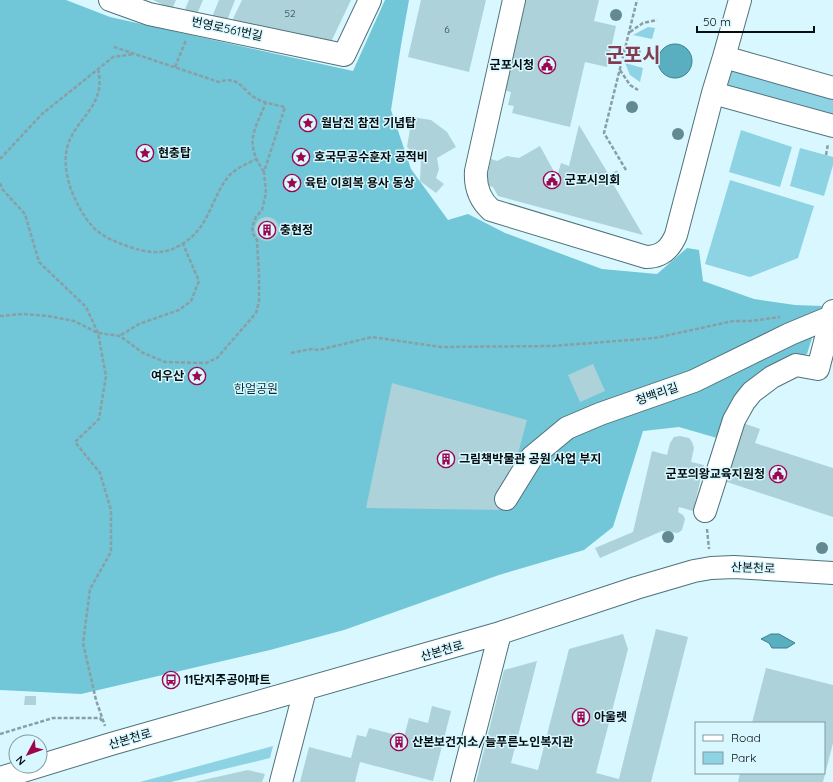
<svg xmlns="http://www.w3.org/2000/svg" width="833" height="782" font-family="Quicksand,'Noto Sans KR',sans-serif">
	<rect width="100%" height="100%" fill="#d8f7fe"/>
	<path fill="#8ed3e3" d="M648 27 655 28 652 39 633 35Z
		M625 63 643 68 640 82 630 75Z
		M726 64 833 95V117L720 85Z
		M741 130 792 147 780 187 729 172Z
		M800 148 833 157V165L824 196 790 186Z
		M730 180 814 206 798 258 750 277 705 264Z
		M273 746 270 758 171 782H140Z"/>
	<path fill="#71c6d8" d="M0 0H66L110 17 353 71 385 0H409L401 45 391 110 411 169 448 220 468 214 505 233 602 269 657 274 687 248 699 250 703 281 754 299 795 305 822 306 807 354 773 366 717 438 679 427 643 431 613 527 584 550 499 575 344 630 270 650 81 694 0 690Z"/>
	<path fill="#59aec0" stroke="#3f7e8c" d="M658 61a17 17 0 1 1 34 0a17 17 0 1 1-34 0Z
		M771 634H779L795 643 787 648H772L769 643 761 639Z"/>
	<path fill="#add2da" d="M153 0H176L172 9Z
		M189 0H203L197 14 185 9Z
		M219 0H235L226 23 212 17Z
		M242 0H351L331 42 231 23Z
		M421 0H486L469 72 408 57Z
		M525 0H599L594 21 616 26 607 67 585 62 570 127 512 113 514 106 508 105 511 92 504 90Z
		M412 117 431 120 447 132 456 147 437 158 439 169 436 178 444 184 436 193 420 181 421 160 407 147Z
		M579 125 609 175 617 170 621 177 612 182 643 235 498 196 493 187 485 185 491 159 497 161 507 156 519 158 540 146 557 177 561 163 569 166Z
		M255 229a12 12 0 1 1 24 0a12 12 0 1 1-24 0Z
		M593 364 605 391 580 402 568 375Z
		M392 383 527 420 503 510 366 508Z
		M740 422 760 429 755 443 833 468V517L721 480Z
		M680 436 689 438 692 442 694 448 691 462 704 465 693 511 679 507 678 512 683 515 685 519 682 530 678 533 662 531 600 558 595 548 633 532 652 451 667 455 670 443 674 437Z
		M656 629 688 637 651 782H476L504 670 537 661 511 763 538 770 569 649 623 634 628 649 596 773 619 779Z
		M766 668 833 685V743L823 782H738L740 773H824V723H752Z
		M25 696H36V705H24Z
		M432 706 451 711 433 781 360 762 355 782H300L309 747 351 758 357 735 366 737 369 728 404 737 409 718 428 723Z
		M248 770 265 774 262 782H194Z"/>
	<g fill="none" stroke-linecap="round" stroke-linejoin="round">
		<defs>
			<path id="minor" d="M110 0 149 14 344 55 370 0
				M514 0 476 171C475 186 480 200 491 210L646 257C662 257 670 249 676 235L713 93
				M724 57 740 0
				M833 88 724 57 713 93 833 126
				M506 499 532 457 567 428 600 414 694 381 790 334 831 317
				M705 511 734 420 744 402 752 392 772 377 796 365 818 369 833 311
				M0 778 111 744 500 633 636 588 694 571 711 568 734 567 833 573
				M281 782 305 690
				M462 782 500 633"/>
		</defs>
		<use href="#minor" stroke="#50727a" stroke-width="24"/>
		<path stroke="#889fa5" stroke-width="2.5" stroke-dasharray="4 2" stroke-linecap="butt" d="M630 32 643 23 657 20
			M625 48 642 52
			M175 67 186 40
			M98 69C107 107 75 117 67 148 61 174 76 208 93 227 101 236 116 242 127 246 147 253 164 256 182 244 210 227 210 200 228 177 234 169 247 164 256 159
			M620 70 630 85 638 90
			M826 155 828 144
			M0 159 42 114 113 57 134 54
			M626 170 604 133 637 0
			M264 172C244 142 254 132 266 102
			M0 183 3 190 25 214 39 262 86 307 98 333 106 376 99 419 75 442 100 473 111 510V552L90 589 83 643 96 700 105 726
			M0 316 23 314 48 316 74 321 98 333 120 336 143 353 165 362 206 363 217 358 256 313 259 301V277L257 240 253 234 252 227 256 217 262 210 266 193 264 172 285 107C276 105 265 103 257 99 241 90 240 75 219 82L114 47
			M121 335 139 324 179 310 191 301 199 281 183 244
			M291 353 311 349 319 350 372 337 441 347 553 346 655 338 733 321H750L780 317
			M707 529 709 549
			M0 734 53 718H100L102 721"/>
		<use href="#minor" stroke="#fff" stroke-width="22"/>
	</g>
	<g fill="#638991">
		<circle cx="616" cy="15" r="6"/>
		<circle cx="632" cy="107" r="6"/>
		<circle cx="678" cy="134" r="6"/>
		<circle cx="668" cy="537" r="6"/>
		<circle cx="822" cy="548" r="6"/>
	</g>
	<defs>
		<symbol id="civic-ring" viewBox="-11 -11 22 22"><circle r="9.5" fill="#d8f7fe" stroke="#9e054c" stroke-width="1.5"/><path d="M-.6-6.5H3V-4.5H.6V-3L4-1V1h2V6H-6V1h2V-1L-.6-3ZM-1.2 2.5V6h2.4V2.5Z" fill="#9e054c"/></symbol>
		<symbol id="sight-ring" viewBox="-11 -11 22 22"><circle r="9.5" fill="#d8f7fe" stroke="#9e054c" stroke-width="1.5"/><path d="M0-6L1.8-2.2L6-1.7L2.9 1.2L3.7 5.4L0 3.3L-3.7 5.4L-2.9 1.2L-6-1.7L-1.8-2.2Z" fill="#9e054c"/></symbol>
		<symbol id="building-ring" viewBox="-11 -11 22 22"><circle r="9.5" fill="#d8f7fe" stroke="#9e054c" stroke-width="1.5"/><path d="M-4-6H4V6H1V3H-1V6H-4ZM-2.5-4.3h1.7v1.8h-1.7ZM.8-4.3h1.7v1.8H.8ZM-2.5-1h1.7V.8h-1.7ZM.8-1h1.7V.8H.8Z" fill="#9e054c"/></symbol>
		<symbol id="bus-ring" viewBox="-11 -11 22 22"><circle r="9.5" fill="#d8f7fe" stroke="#9e054c" stroke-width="1.5"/><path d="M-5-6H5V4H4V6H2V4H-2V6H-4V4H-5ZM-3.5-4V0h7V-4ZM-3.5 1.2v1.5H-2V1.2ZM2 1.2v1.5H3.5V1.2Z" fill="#9e054c"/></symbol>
	</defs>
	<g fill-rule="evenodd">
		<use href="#civic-ring" x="537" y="55" width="20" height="20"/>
		<use href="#sight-ring" x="298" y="113" width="20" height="20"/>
		<use href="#sight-ring" x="135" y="143" width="20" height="20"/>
		<use href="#sight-ring" x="291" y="147" width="20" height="20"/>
		<use href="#civic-ring" x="542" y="170" width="20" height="20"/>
		<use href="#sight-ring" x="282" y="173" width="20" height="20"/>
		<use href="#building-ring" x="257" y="220" width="20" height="20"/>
		<use href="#sight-ring" x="187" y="366" width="20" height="20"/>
		<use href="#building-ring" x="436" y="449" width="20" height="20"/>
		<use href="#civic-ring" x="768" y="464" width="20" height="20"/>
		<use href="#bus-ring" x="161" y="670" width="20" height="20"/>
		<use href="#building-ring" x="571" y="707" width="20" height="20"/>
		<use href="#building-ring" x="389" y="732" width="20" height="20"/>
	</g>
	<g text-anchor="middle" stroke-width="3" stroke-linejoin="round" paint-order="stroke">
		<g font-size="10" fill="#2e3f43">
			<text x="290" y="17">52</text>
			<text x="447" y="33">6</text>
		</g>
		<g font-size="12" fill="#030e11" stroke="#d8f7fe">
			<text transform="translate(227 29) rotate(12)" y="4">번영로561번길</text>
			<text transform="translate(657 394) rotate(-19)" y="4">청백리길</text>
			<text transform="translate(753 568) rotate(2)" y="4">산본천로</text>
			<text transform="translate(442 651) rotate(-16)" y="4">산본천로</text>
			<text transform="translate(130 739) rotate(-16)" y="4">산본천로</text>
		</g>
		<g font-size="12" font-weight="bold" fill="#030e11" stroke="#d8f7fe" text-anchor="start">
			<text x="534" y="69" text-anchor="end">군포시청</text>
			<text x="321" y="127">월남전 참전 기념탑</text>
			<text x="158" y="157">현충탑</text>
			<text x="314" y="161">호국무공수훈자 공적비</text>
			<text x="565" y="184">군포시의회</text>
			<text x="305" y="187">육탄 이희복 용사 동상</text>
			<text x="280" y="234">충현정</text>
			<text x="184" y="380" text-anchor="end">여우산</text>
			<text x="459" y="463">그림책박물관 공원 사업 부지</text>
			<text x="765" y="478" text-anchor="end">군포의왕교육지원청</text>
			<text x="184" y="684">11단지주공아파트</text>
			<text x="594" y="721">아울렛</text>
			<text x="412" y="746">산본보건지소/늘푸른노인복지관</text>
		</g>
		<g font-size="12" fill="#042f37" stroke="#d8f7fe">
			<text x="256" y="393">한얼공원</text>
		</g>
		<g font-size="20" font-weight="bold" fill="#823b50" stroke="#d8f7fe">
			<text x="633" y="62">군포시</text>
		</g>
	</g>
	<rect x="695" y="722" width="130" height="52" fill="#d8f7fe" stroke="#839a9f"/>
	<rect x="703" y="735" width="20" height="6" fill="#ffffff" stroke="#839a9f"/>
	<text x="731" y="742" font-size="12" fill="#030e11">Road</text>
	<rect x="703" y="752" width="20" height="12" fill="#8ed3e3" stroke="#839a9f"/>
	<text x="731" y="762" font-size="12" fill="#030e11">Park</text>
	<g transform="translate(28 754) rotate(229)"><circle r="19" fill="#d8f7fe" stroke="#839a9f"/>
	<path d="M0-3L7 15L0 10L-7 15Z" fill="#9e054c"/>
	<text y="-6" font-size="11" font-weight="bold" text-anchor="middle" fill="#030e11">N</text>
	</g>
	<path d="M697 26v6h117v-6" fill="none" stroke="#030e11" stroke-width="2"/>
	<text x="703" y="26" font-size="12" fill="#030e11" stroke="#d8f7fe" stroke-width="3" paint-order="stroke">50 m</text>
</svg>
